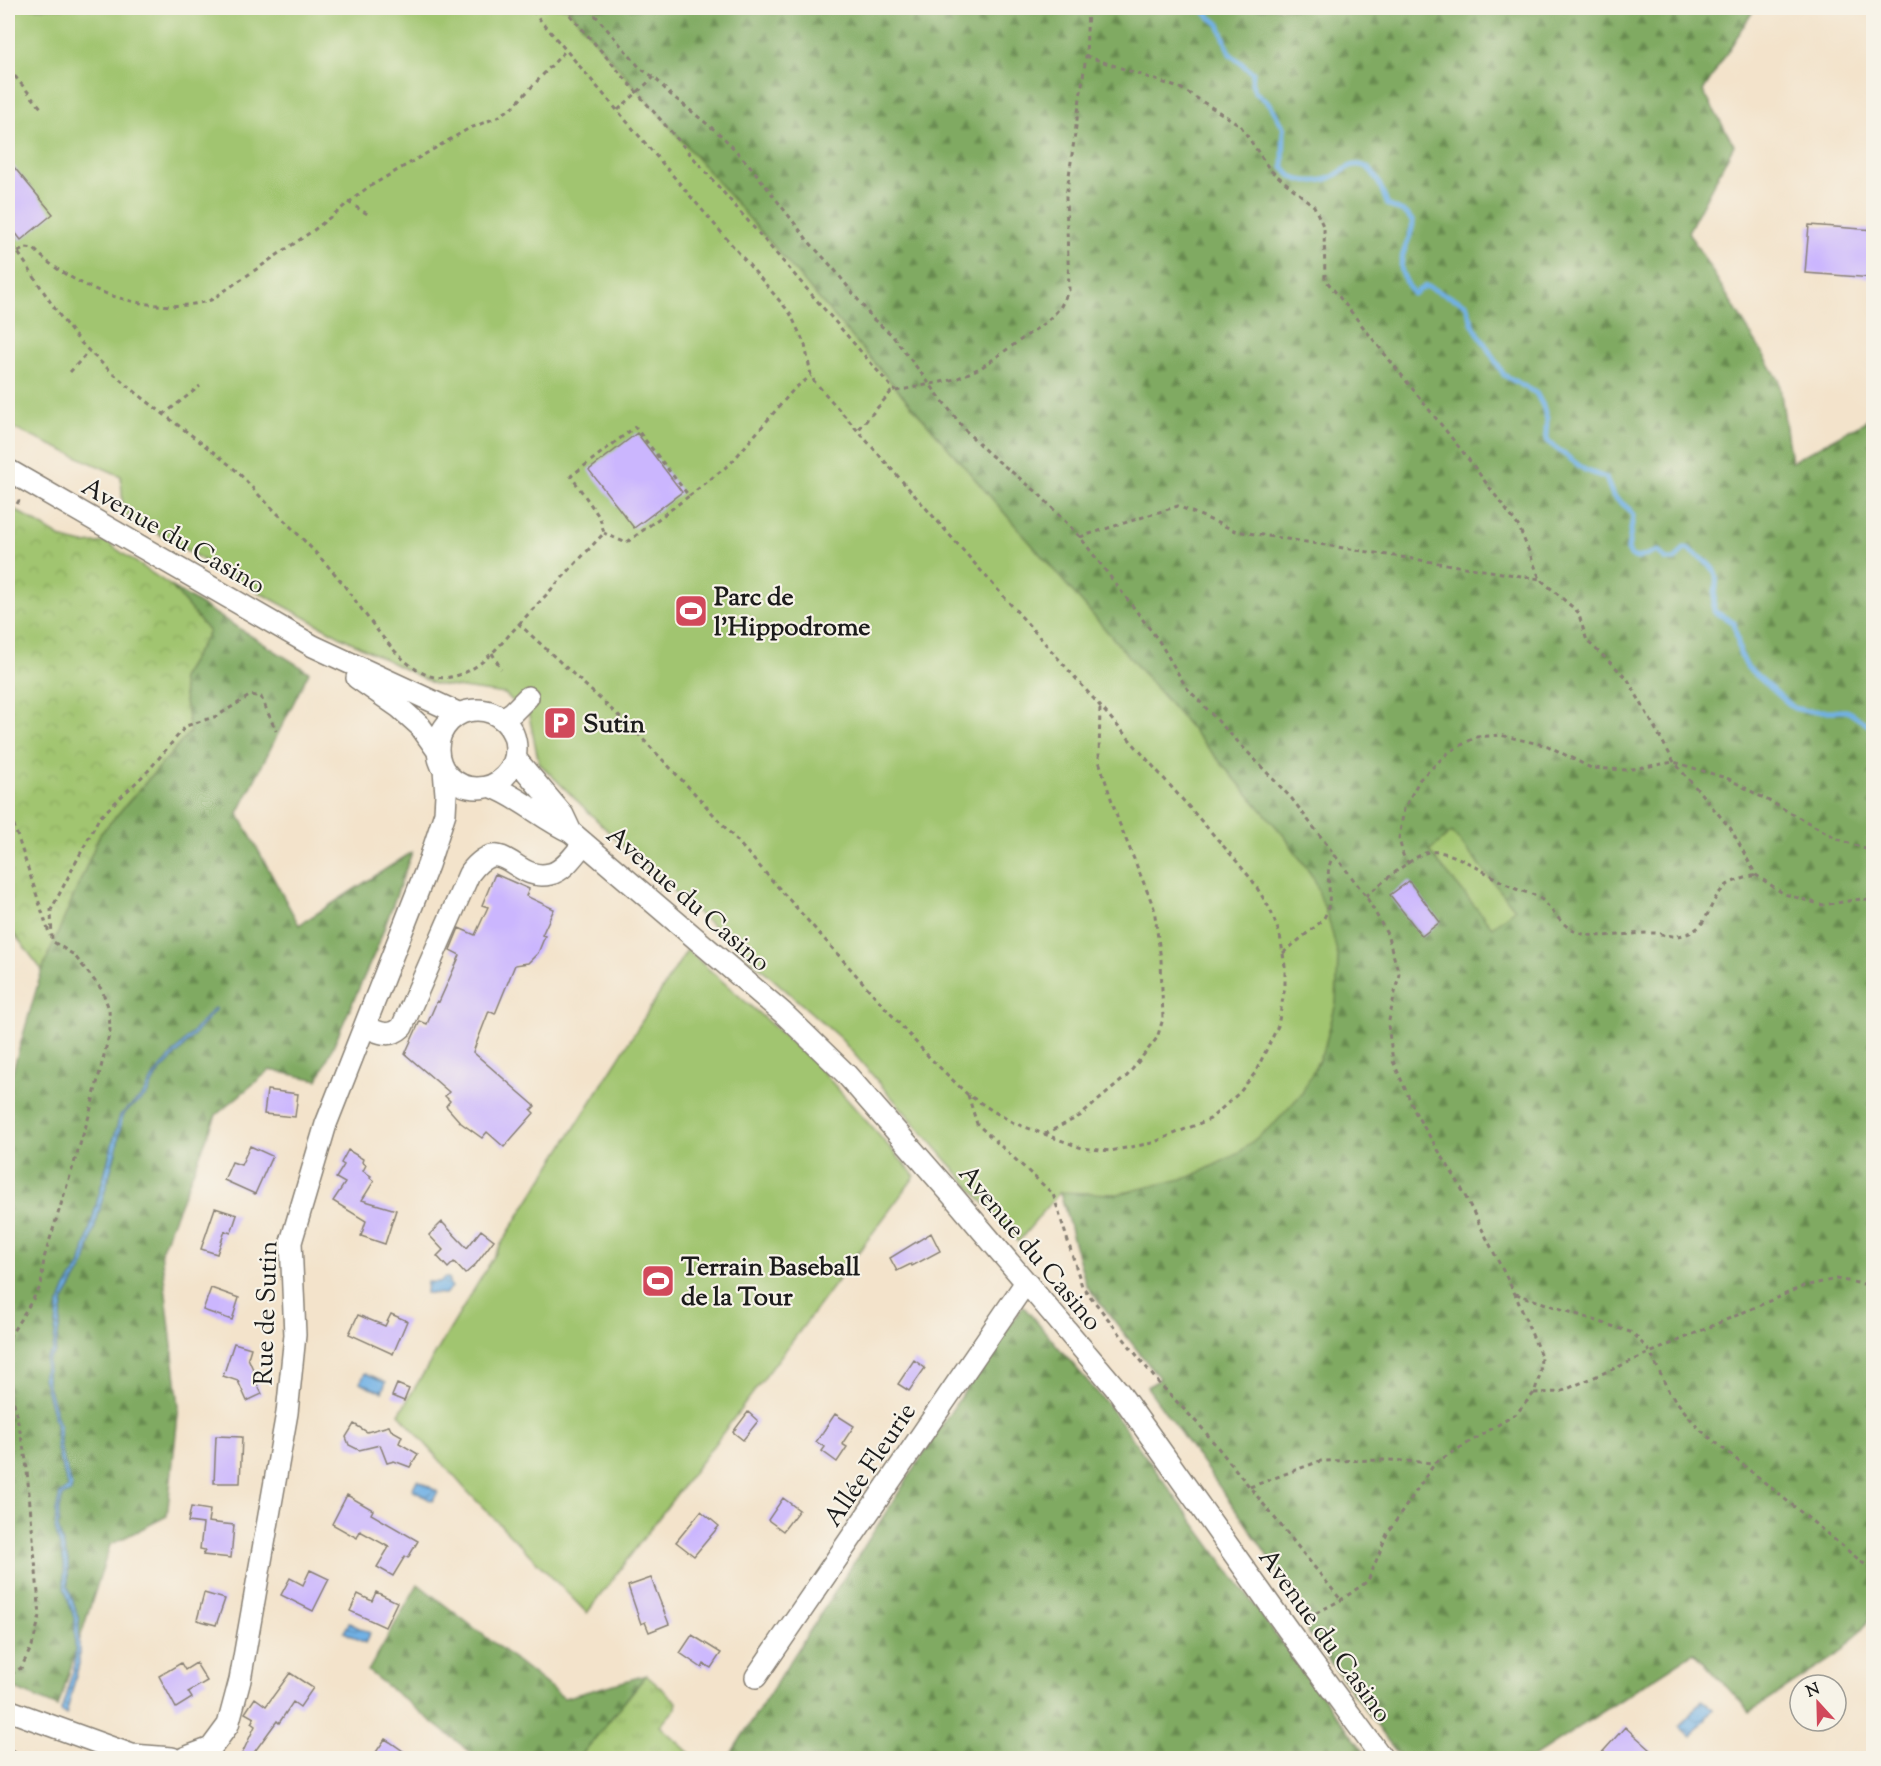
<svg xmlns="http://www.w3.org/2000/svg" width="1881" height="1766" font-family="'Sorts Mill Goudy',serif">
	<defs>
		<pattern id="grass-tufts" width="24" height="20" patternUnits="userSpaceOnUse" patternTransform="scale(1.5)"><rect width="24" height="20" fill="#a1c56f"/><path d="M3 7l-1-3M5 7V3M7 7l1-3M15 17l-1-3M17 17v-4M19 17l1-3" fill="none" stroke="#8aa960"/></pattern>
		<pattern id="forest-firs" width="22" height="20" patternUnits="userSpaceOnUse" patternTransform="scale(1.5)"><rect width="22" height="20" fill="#80aa62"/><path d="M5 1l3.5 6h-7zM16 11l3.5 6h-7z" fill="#688a50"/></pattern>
		<pattern id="park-crowns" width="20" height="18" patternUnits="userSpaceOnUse" patternTransform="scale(1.5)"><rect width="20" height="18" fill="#a1c56f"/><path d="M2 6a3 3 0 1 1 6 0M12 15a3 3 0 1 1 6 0" fill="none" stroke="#8aa960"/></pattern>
		<pattern id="water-waves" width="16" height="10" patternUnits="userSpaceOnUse" patternTransform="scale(1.5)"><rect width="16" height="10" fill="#71b1e5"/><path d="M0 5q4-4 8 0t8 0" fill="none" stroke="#5c8fb9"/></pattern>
	</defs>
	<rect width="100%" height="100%" fill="#f7f3e8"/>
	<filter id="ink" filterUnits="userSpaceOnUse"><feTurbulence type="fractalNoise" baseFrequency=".0167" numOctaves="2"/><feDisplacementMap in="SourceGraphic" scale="12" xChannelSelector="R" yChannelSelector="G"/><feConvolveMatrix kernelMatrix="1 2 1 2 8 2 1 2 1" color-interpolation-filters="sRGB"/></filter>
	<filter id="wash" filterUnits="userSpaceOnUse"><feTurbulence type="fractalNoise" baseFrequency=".008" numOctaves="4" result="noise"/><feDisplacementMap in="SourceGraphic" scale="24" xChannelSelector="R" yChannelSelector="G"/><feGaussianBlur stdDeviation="1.35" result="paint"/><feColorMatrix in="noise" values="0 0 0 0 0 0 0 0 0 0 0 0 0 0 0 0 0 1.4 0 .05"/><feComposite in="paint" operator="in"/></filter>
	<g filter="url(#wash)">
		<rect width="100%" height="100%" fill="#f3e3cb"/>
		<path fill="url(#grass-tufts)" stroke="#5e7046" stroke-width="1.5" d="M646 1675 677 1702 676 1708 660 1726 695 1758H579Z"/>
		<path fill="url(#forest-firs)" stroke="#4e633f" stroke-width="1.5" d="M567 8H1755L1703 91 1734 145 1688 232 1779 380 1791 462 1873 417 1874 1614 1843 1651 1750 1712 1694 1652 1532 1758H1403L1394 1749 1307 1631 1311 1622 1247 1525 1147 1387 1160 1379 1086 1285 1060 1192 1118 1194 1315 1069 1324 1049 1336 1003 1338 956 1314 879 1285 837Z
			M171 586 309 672 238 813 299 925 412 852 377 948 318 1080 270 1070 216 1115 161 1251 179 1406 167 1516 110 1545 58 1707 8 1686V1087L42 970 100 834 190 732 181 678 209 632Z
			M1023 1306 1108 1405 1278 1638 1369 1758H728L957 1402Z
			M418 1584 564 1698 646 1675 579 1758H478L368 1671Z"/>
		<path fill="url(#park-crowns)" stroke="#5e7046" stroke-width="1.5" d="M9 506 63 539 83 544 106 542 171 586 209 632 181 678 190 732 100 834 42 970 8 926Z"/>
		<path fill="#a1c56f" stroke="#5e7046" stroke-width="1.5" d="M8 8H567L1285 837 1314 879 1330 924 1338 956 1336 1003 1324 1049 1302 1093 1276 1122 1237 1154 1190 1177 1118 1194 1060 1192 1018 1242 841 1039 629 852 539 763 529 716 505 694 434 684 343 638 242 583 123 513 121 476 8 426Z
			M1452 832 1515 909 1492 927 1429 851Z
			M687 950 814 1062 915 1176 802 1328 587 1613 467 1491 399 1414 508 1233Z"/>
		<path fill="url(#water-waves)" stroke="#466680" stroke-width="1.5" d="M214 1008 216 1009 182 1049 157 1075 147 1095 126 1112 122 1119 117 1148 84 1266 64 1300 55 1353 48 1360 47 1382 60 1426V1448L72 1486 71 1492 63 1496 59 1509 58 1527 68 1561V1586L79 1620V1664L66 1715 61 1711 75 1664V1621L64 1587V1563L55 1528 56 1511 60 1493 68 1488 57 1450 56 1424 43 1378 46 1358 53 1350 58 1307 66 1287 80 1266 120 1115 143 1095 155 1074Z
			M444 1278H449V1283L452 1287 445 1294 426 1293 427 1282H440Z
			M365 1373 386 1382 382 1392 360 1383Z
			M417 1480 438 1492 432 1501 412 1490Z
			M349 1623 370 1633 365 1643 344 1632Z
			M1702 1700 1713 1709 1691 1737 1680 1727Z"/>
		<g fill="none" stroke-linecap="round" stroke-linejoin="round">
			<path stroke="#71b1e5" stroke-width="5" d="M1201 8 1206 14 1219 24 1230 54 1253 73 1252 83 1255 92 1270 104 1284 128 1283 167C1286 170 1289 176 1293 177 1302 183 1320 182 1330 178 1342 173 1353 158 1368 168 1378 176 1383 194 1388 205L1407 214 1413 222C1412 239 1398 254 1402 272 1404 279 1410 288 1413 294L1426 286 1466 304 1473 325 1504 375 1536 393 1543 406 1547 419 1546 433 1548 442 1585 470 1606 478 1613 496 1629 509 1633 516 1628 550 1631 556 1638 558 1658 551 1666 560H1675L1684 549H1688C1696 555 1715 565 1716 576 1718 588 1712 599 1714 611L1734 623 1740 653 1747 667 1794 708 1807 711H1847L1874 729"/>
		</g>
		<g id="blocks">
			<path fill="#cbb6fe" d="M8 160 53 214 21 240 8 223Z
				M1809 225 1874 230V278L1805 273Z
				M637 433 682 492 634 528 589 470Z
				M495 874 529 889 526 896 554 909 542 935 545 936 538 953 528 963 515 965 495 1014 489 1011 473 1052 535 1106 531 1110 534 1113 504 1147 487 1132 482 1138 461 1123 446 1106 450 1101 445 1096 449 1092 405 1054 420 1021 427 1024 437 1001 439 1002 460 955 450 950 459 928 475 935 488 907 482 905Z
				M1409 881 1440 922 1422 936 1390 895Z
				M267 1090 298 1094 295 1117 264 1114Z
				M250 1146 272 1156 255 1194 224 1180 232 1162 241 1165Z
				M348 1150 363 1159 362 1162 366 1165 363 1171 371 1176 370 1178 374 1181 362 1200 396 1210 385 1244 361 1236 366 1221 333 1201 345 1183 336 1178 344 1165 341 1163Z
				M215 1208 237 1215 231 1233 225 1231 217 1254 201 1249Z
				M442 1222 467 1248 481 1230 494 1240 476 1264 465 1274 454 1262 448 1268 437 1256 443 1250 429 1235Z
				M931 1233 940 1251 912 1266 911 1264 897 1271 890 1258Z
				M211 1288 239 1298 232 1320 203 1310Z
				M391 1314 407 1321 393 1354 349 1334 358 1315 385 1326Z
				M234 1343 251 1348 248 1358 259 1383 257 1384 262 1394 247 1401 238 1381 223 1376Z
				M914 1360 925 1368 909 1391 898 1384Z
				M397 1384 409 1389 404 1401 392 1396Z
				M748 1412 758 1421 743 1440 733 1432Z
				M835 1414 854 1426 842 1444 847 1447 837 1462 822 1451 825 1447 816 1442Z
				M354 1424 367 1432 389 1426 391 1430 402 1436 399 1443 418 1454 410 1467 394 1461 387 1463 380 1445 359 1450 349 1445 346 1437Z
				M216 1436 242 1437 240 1483H214Z
				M347 1495 373 1510 371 1514 418 1541 408 1558 405 1556 393 1576 377 1567 389 1547 360 1531 357 1538 332 1524Z
				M783 1498 799 1510 783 1531 768 1520Z
				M191 1507 210 1510 208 1522 234 1525 231 1558 203 1555 205 1550 200 1549 203 1524 188 1522Z
				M701 1511 719 1526 694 1556 676 1542Z
				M310 1570 329 1579 313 1611 281 1595 290 1578 303 1585Z
				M651 1578 669 1624 649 1632 645 1622 641 1624 628 1586Z
				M376 1592 397 1602 385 1627 350 1611 358 1594 372 1601Z
				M204 1593 225 1599 216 1625 197 1620Z
				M692 1635 721 1653 711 1668 704 1664 702 1668 680 1653Z
				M181 1663 185 1670 196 1663 207 1681 188 1692 192 1698 176 1708 159 1676Z
				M290 1673 313 1688 300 1707 293 1702 279 1723 277 1721 250 1758H240L255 1726 251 1723 254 1718 245 1713 255 1698 266 1706Z
				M1625 1727 1660 1758H1597Z
				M385 1739 390 1742 413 1758H372Z"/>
		</g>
	</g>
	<g filter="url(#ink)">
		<use href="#blocks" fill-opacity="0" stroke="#888074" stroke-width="1.5"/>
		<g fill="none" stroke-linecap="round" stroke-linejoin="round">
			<defs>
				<path id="minor" d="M8 470 313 646 460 714
					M357 678 400 708 420 726 437 750
					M438 749a39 39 0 1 1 78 0a39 39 0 1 1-78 0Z
					M502 719 513 712 528 697
					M515 758 563 815 571 832
					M490 786C520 797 542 819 571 832L783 1013 846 1074 952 1195 1119 1392 1288 1630 1382 1758
					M365 1027C379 1032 389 1039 402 1027L469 874C503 829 514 883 550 874 564 871 575 854 584 843
					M756 1677 1022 1288 1028 1284
					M8 1710 132 1755 172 1758
					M184 1758 211 1748 228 1725 240 1680 287 1413 295 1335 291 1242 326 1124 428 865 445 813 446 794 444 770"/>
			</defs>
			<use href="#minor" stroke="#888074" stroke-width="24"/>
			<path stroke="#888074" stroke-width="3" stroke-dasharray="4.5 4.5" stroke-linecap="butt" d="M564 8 895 391
				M589 8 641 69 654 77 670 94 722 136 751 167 809 242 834 269 873 319 891 334 965 430 988 453 1037 492 1080 537 1159 641 1186 687 1292 799 1366 896 1387 934 1399 974 1388 1025 1393 1061 1417 1116 1458 1182 1515 1294 1541 1356 1540 1375 1534 1393 1516 1414 1435 1463 1387 1534 1368 1581 1341 1600 1303 1620
				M1071 8 1087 15
				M1086 56 1182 89 1240 125 1270 170 1314 206 1324 228 1325 279 1466 456 1519 527 1540 579 1578 612 1587 641 1627 678 1674 762 1731 829 1756 875 1784 894 1823 905 1861 899 1874 902
				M8 70 13 74 42 109
				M618 110 654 77
				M348 202 369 215
				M8 239C36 275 57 320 90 352 134 395 184 428 231 466 244 477 254 491 266 502 290 526 313 549 335 574 360 603 397 670 434 677 471 683 497 648 519 624L637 733 698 797 929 1057 967 1094 993 1111 1014 1123 1082 1148 1110 1151 1152 1143 1210 1119 1240 1092 1255 1073 1278 1026 1285 986V966L1280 935 1270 909 1252 880 1233 857 814 381 811 375 805 345 790 313 530 8
				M18 252 26 248 34 249C74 291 154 318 211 300L314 230 367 188 468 129 498 117 513 107 566 50
				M70 372 89 351
				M163 415 200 386
				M859 429 891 392 956 379 982 367 1046 322 1060 308 1069 290 1066 197 1086 56 1088 8
				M689 496 731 463 794 389 811 376
				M17 504 21 497
				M1080 537 1178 506 1236 531 1540 579
				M519 624 604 533 600 518 571 476 635 427 689 496 626 543 604 533
				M492 653 501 669
				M8 807 50 936
				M1409 864 1403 855 1399 838 1404 809 1420 779 1449 752 1476 737 1500 735 1548 746 1591 768 1626 770 1674 762 1729 779 1838 839 1874 852
				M1366 896C1378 886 1415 854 1429 852 1453 848 1491 878 1512 887 1521 892 1534 893 1541 899 1553 910 1559 923 1574 931 1595 941 1632 932 1656 933 1663 934 1671 937 1678 936 1712 931 1705 903 1726 886 1733 880 1747 878 1756 875
				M1283 953 1322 921C1339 897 1319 872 1335 855
				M968 1095 977 1124 1053 1194 1082 1286 1158 1382 1202 1428 1341 1600
				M1045 1134 1080 1116 1127 1076 1157 1038 1163 1019 1161 960 1154 908 1118 820 1099 761 1100 704
				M1516 1294 1633 1333 1650 1352 1669 1392 1698 1428 1874 1572
				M8 1347 10 1336 41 1286 44 1258 89 1116 110 1031 109 1009 102 990 74 955 52 941 51 910 99 818 148 771 186 726 217 716 251 695 261 697 276 731
				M1534 1393 1560 1392 1804 1286 1836 1279 1874 1286
				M8 1395 14 1403 26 1460 40 1616 32 1646 21 1668 8 1676
				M1250 1487 1320 1461 1389 1460 1435 1463"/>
			<use href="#minor" stroke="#fff" stroke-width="21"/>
			<defs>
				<path id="rail" d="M8 1752 21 1758"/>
			</defs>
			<use href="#rail" stroke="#1c1c1c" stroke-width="7"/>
			<use href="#rail" stroke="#f7f3e8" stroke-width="4.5" stroke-dasharray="14" stroke-linecap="butt"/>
		</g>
	</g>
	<defs>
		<symbol id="stadium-square" viewBox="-11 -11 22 22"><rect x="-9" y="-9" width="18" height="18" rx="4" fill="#d1495b" stroke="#f7f3e8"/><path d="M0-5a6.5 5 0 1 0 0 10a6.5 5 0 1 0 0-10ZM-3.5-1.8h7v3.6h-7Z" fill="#fff"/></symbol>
		<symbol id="parking-square" viewBox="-11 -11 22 22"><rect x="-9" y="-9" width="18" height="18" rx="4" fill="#d1495b" stroke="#f7f3e8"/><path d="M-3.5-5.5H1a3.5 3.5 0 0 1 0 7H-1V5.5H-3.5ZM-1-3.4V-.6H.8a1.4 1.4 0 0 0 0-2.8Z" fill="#fff"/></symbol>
	</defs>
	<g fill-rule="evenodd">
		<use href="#stadium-square" x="672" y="592" width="38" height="38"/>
		<use href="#parking-square" x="541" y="704" width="38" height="38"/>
		<use href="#stadium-square" x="639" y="1262" width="38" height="38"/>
	</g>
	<g text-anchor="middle" stroke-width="4.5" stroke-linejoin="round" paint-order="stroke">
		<g font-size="26" fill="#1c1c1c" stroke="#f7f3e8">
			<text transform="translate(174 535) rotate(30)" y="9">Avenue du Casino</text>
			<text transform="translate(689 898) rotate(41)" y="9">Avenue du Casino</text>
			<text transform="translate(1031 1247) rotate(50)" y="9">Avenue du Casino</text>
			<text transform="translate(265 1313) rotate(-88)" y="9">Rue de Sutin</text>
			<text transform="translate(869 1464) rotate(-56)" y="9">Allée Fleurie</text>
			<text transform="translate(1326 1635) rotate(54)" y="9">Avenue du Casino</text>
		</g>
		<g font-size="26" font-weight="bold" fill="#1c1c1c" stroke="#f7f3e8" text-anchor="start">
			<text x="714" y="605">Parc de<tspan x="714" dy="30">l'Hippodrome</tspan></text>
			<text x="583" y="732">Sutin</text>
			<text x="681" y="1275">Terrain Baseball<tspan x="681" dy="30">de la Tour</tspan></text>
		</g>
	</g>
	<rect width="1881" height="1766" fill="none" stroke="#f7f3e8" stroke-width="30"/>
	<g transform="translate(1818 1703) rotate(338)"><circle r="28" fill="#f7f3e8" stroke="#9f9d96" stroke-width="1.5"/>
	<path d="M0-4.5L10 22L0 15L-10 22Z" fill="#d1495b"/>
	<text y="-9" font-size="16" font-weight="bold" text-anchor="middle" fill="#1c1c1c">N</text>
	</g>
</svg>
